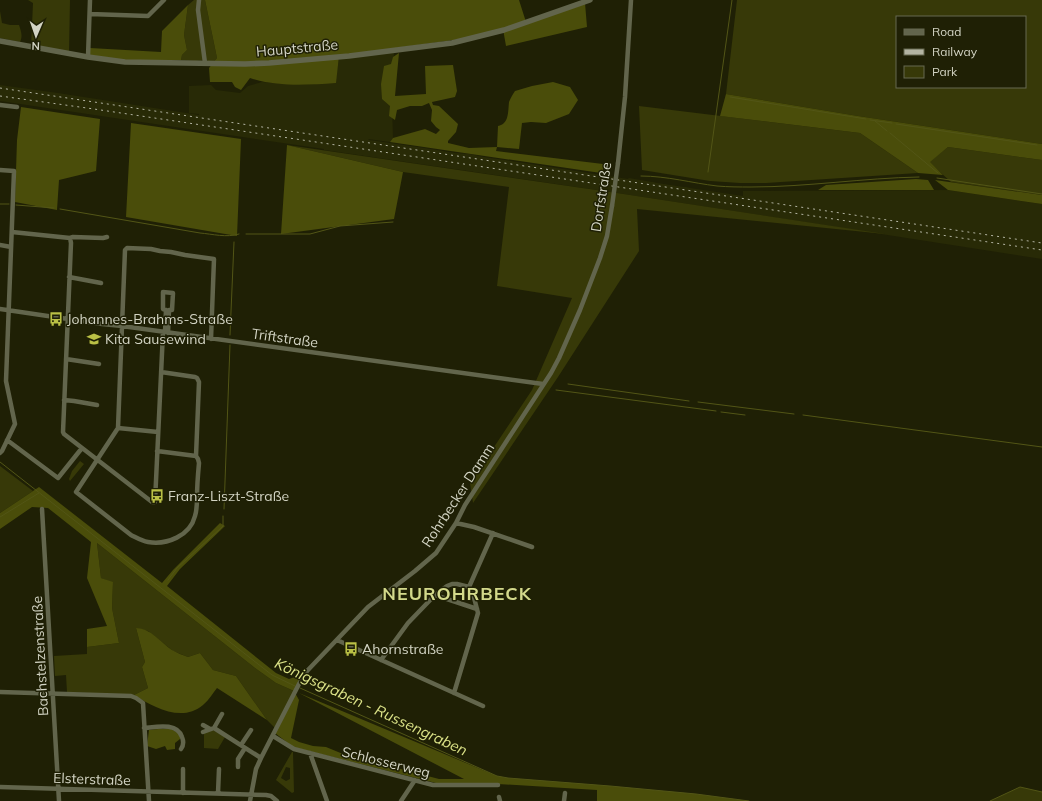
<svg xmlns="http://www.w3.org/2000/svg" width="1042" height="801" font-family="Mulish,sans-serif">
	<rect width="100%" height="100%" fill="#1f2005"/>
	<path fill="#282a06" d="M394 52 392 106 393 138 390 142 368 139 369 140 425 148 455 153 469 154 484 157 511 161 628 179 629 178 652 182H653L657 183 684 187H686L690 188 743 196V191L948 190 1042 204V259L617 193 324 150V149L0 101V85L58 93 199 115V114L189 113V86L211 85 216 90 240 93 248 86 262 82 298 85 335 83 339 58Z"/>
	<path fill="#373908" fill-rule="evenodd" d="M28 0H70L69 54 31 47 33 3Z
		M194 0H205L217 58 214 62 208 61 206 60 195 61 181 60 182 55 187 50 184 35 188 5Z
		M737 0H1042V144L858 116 726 94ZM897 17H1025V87H897Z
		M0 11 2 23 10 25H19C21 31 23 36 20 42L0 38Z
		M639 106 860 133 918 173 766 183H740L710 181 642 170Z
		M287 145 617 193 885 234 637 209 639 251 558 377 473 503 470 483 532 390 572 298 497 286 509 187 403 172Z
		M948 147 1042 160V195L951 182 929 162Z
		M80 461 84 464 70 481 69 479 72 471Z
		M0 466 33 491 0 513Z
		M97 543 255 668 276 683 294 691 275 728 267 720 236 676 213 670 200 653 188 657 173 651 148 631 136 628 145 662 142 667 148 688 134 695 67 692 66 675 55 676 54 656 87 654V647L119 643 112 608 113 583 101 578Z
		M213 730 225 737 218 749 204 748V732Z
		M292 752H293L294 792 292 793 276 780ZM286 767 290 768V779L286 781 281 778Z
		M1020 787 1042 792V801H990Z"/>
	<path fill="#4a4d0a" d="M205 0H519L526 22 585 3 587 27 506 46 503 29 461 39 339 56 336 83C307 85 278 87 250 78L241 90 235 87 232 82H210L209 68 217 58Z
		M188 5 184 35 187 50 182 55 181 60H124L89 55 90 48 161 52 162 31Z
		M399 53 395 96 426 94 425 66 453 65 457 91 455 97 432 102 433 105 439 106 458 124 456 132 448 141V143L469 148 497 147 498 126C509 124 508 112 509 102 510 99 513 94 515 91L532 86 553 82 570 87 578 100 569 114 546 123 531 122 522 123 519 149 497 147 496 151 603 164 604 167 601 173 390 142 393 138 425 129 436 134 440 130 436 127 431 121 432 110 429 103 422 106H410L397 110 395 120 389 116 390 106 382 99 381 84 384 66 391 64 393 57Z
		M726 94 858 116 1042 144V160L948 147 930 162 943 175 918 173 860 133 720 116Z
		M21 107 100 119 96 171 59 180 57 210 15 202 17 140Z
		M131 123 241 139 237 236 126 217Z
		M287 145 403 172 394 219 281 234Z
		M916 179 928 180 934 190H818L826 185Z
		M935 180 1042 195V204L948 190Z
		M39 487 162 583 173 570 220 523 225 526 180 569 167 586 276 673 289 679 295 677 300 680 294 691 299 700 291 738 299 742 313 746 326 747 343 754 368 759 397 768 439 779H464L299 693 497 776 508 778 610 786 696 794 749 801H597V790L498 784 436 783 293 747 275 733 294 691 276 683 255 668 97 543 101 578 113 582 112 608 119 643 87 647V629L107 626 87 578 91 542 48 508 32 507 0 529V513Z
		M136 628C151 628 161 643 172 650 177 653 183 655 188 657L200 653 213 670 236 676 267 720 217 688C213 693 209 700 203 705 182 723 153 707 134 695L148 688 142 667 145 662Z
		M158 729H171L180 734V739L175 743V749L167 750 165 746 156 749 147 746 149 730Z"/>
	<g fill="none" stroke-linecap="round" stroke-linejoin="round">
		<path stroke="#525516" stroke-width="1" d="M730 97 866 119
			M870 120 892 123
			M875 121 887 131
			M896 124 1037 145
			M890 133 938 173
			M708 172 732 0
			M641 176C667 176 692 183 717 186 728 187 740 187 751 187 807 187 863 178 919 177
			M937 178 1042 194
			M0 204H9
			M16 205 54 208
			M60 209 200 233C212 234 227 238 239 234
			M246 234H310L340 226 393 222
			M230 335 234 242
			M568 384 689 401
			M556 390 716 411
			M698 402 794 414
			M721 412 745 415
			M803 415 1042 447
			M0 462 272 675 295 686
			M224 509 230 345
			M0 517 39 493
			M168 580 177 568 221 528 223 526V516
			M300 688 497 776 508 778 610 786 696 794 749 801
			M990 801 1020 787 1042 792"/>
		<path stroke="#62654c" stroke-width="4.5" d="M199 0 198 10 205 63
			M90 14 148 16 164 0
			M88 57 90 0
			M0 105 17 107
			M618 163 625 97 631 0
			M0 170 14 171 6 381 15 424 2 451 0 453
			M12 232 70 238 73 237 103 238 107 237
			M70 238 71 243 63 432 64 434 152 502H155L163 332
			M0 245 11 247
			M69 277 101 283
			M0 309 102 324 122 326 543 384
			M165 332 166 310 163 309V292L173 293 172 310H169L168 333
			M66 359 99 364
			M161 372 195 377 197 378 199 382 196 456 198 459 199 463C198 474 197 486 197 497 197 503 197 510 195 516 190 536 167 545 148 542 142 541 137 538 131 535L76 492 118 428 125 250 127 248 151 249 160 251 171 252 185 255 214 259 211 339
			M64 400 74 401 97 405
			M118 428 158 432
			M7 440 58 478 82 448
			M157 451 196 456
			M42 509 59 801
			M456 523 474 527 532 547
			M469 587 493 533
			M435 595 477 609
			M337 640 483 706
			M381 660 408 623 435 595 447 586 452 584H457L469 587
			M0 692 131 696 136 698 143 703 149 801
			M454 693 478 613 472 590 469 587
			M222 714 214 728 261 758
			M203 725 210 729
			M144 728C156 727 177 722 182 737 184 742 184 745 181 749
			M203 732 214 728
			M273 736 294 749 433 785H498
			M241 745 251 730
			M310 753 327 801
			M238 767V759L245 748
			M0 787 266 795 271 796 277 801
			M183 793V769
			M218 793 219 769
			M499 797 500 801
			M250 801 256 769 261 758 299 684 307 671 368 607 415 571 436 553 456 523 465 505 551 373 559 358 580 310 600 258 607 236 612 206
			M401 801 415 780
			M564 801 565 793"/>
		<path stroke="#62654c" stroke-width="5.5" d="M0 41 88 57 125 62 245 64 269 63 349 56 452 43 504 30 590 0"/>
		<path stroke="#b3b4a2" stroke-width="1" stroke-dasharray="2 4" stroke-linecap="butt" d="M0 88 1042 243
			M0 96 94 109 1042 250"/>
		<path stroke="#62654c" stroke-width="4.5" d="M612 206 618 163"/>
	</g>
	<defs>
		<symbol id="bus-bare" viewBox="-9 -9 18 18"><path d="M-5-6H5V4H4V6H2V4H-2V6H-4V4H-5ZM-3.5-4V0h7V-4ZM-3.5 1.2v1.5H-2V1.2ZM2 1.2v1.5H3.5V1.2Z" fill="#bac045" stroke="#1f2005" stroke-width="2.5" paint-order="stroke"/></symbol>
		<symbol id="school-bare" viewBox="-9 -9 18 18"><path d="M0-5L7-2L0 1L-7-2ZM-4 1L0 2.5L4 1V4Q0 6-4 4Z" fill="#bac045" stroke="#1f2005" stroke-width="2.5" paint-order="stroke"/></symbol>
	</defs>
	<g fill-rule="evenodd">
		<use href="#bus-bare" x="46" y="309" width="20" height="20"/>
		<use href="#school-bare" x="84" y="329" width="20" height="20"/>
		<use href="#bus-bare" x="147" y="486" width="20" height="20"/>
		<use href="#bus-bare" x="341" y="639" width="20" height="20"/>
	</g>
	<g text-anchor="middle" stroke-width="3" stroke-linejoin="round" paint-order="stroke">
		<g font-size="14" fill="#d3d4c4" stroke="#1f2005">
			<text transform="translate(297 48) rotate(-5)" y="5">Hauptstraße</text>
			<text transform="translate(601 197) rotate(-81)" y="5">Dorfstraße</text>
			<text transform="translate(285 338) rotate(8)" y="5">Triftstraße</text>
			<text transform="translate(458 495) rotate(-57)" y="5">Rohrbecker Damm</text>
			<text transform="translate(40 656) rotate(-93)" y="5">Bachstelzenstraße</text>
			<text transform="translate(386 762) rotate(14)" y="5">Schlosserweg</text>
			<text transform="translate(92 779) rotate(2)" y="5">Elsterstraße</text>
		</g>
		<g font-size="14" fill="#d3d4c4" stroke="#1f2005" text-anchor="start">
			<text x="67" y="324">Johannes-Brahms-Straße</text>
			<text x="105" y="344">Kita Sausewind</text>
			<text x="168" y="501">Franz-Liszt-Straße</text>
			<text x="362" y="654">Ahornstraße</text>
		</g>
		<g font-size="15" font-style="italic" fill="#dce388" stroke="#1f2005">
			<text transform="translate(371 707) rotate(25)" y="5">Königsgraben - Russengraben</text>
		</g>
		<g font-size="18" font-weight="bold" letter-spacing="1" fill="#d3d98b" stroke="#1f2005">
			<text x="457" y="600">NEUROHRBECK</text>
		</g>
	</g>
	<rect x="896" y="16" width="130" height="72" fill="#1f2005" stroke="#676851"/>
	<rect x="904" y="29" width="20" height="6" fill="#62654c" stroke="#676851"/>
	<text x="932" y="36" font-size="12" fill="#d3d4c4">Road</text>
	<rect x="904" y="49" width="20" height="6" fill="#b3b4a2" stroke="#676851"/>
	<text x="932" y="56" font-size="12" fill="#d3d4c4">Railway</text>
	<rect x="904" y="66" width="20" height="12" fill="#373908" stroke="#676851"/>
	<text x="932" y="76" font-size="12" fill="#d3d4c4">Park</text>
	<g transform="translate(36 36) rotate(182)" stroke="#1f2005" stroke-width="3" paint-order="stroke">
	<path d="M0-3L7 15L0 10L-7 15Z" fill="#d3d4c4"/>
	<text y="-6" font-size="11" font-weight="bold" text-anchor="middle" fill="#d3d4c4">N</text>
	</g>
</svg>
